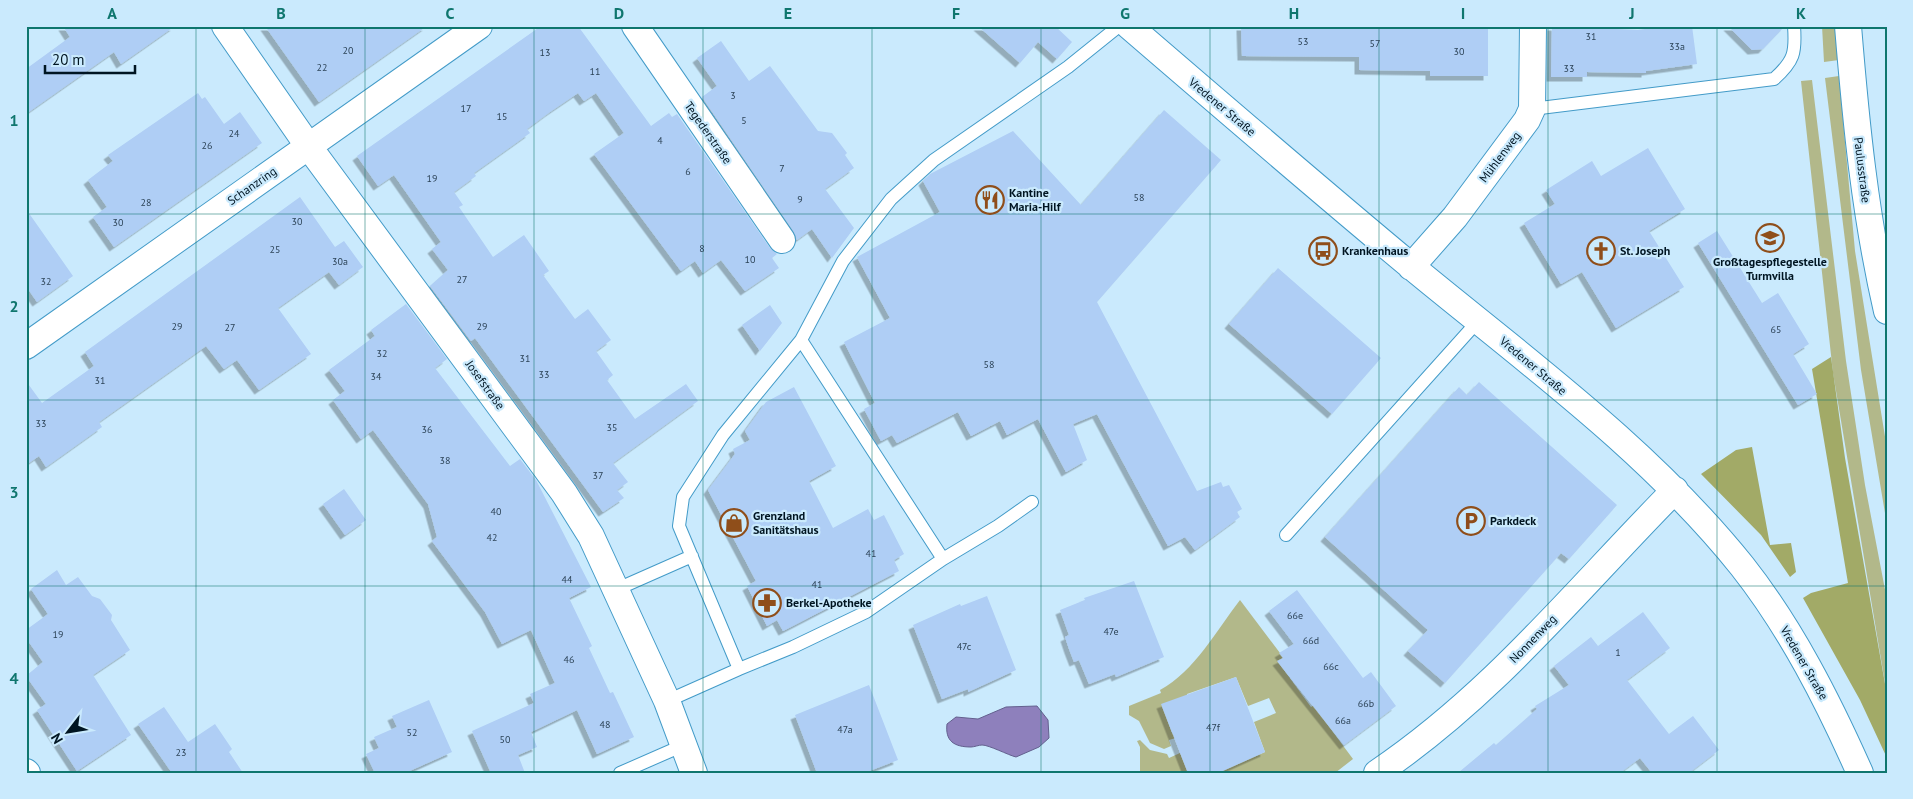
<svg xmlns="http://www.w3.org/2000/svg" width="1913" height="799" font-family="'PT Sans',sans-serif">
	<defs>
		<filter id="shadow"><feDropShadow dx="-4.5" dy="4.5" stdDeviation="0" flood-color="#0004"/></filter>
	</defs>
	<rect width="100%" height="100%" fill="#caeafd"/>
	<path fill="#b2b88a" d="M1822 26H1836L1839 60 1824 62Z
		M1839 76 1855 251 1887 449V525L1861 370 1825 78Z
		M1812 80 1846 361 1865 485 1887 600V695L1833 373 1801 81Z
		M1240 600 1280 653 1283 658 1278 662 1311 707 1322 700 1318 712 1353 759 1335 773H1218L1265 752 1254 722 1276 713 1269 698 1248 706 1236 677 1187 694V696L1162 706 1172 733 1179 737 1169 740 1171 746 1164 749 1150 743 1139 721 1129 715V706L1161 693 1160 690C1195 671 1216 631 1240 600Z
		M1140 740 1150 750 1167 754 1169 758 1180 753 1188 773H1140V747L1137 741Z"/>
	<path fill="#a2aa67" d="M1831 357 1845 458 1887 695V758L1860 700 1803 598 1811 593 1848 583 1812 369Z
		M1752 447 1770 545 1791 543 1796 572 1790 577 1761 535 1701 474 1736 450Z"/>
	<path fill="#8e80bc" stroke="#63608e" d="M1037 706 1048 720 1049 738 1039 747 1016 757C1008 755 989 745 982 745 979 745 974 747 971 747 954 747 945 741 947 724L956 717 978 719 1006 707Z"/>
	<path fill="#afcef5" filter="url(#shadow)" d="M63 26H175L121 64 114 52 26 114V69L70 37Z
		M265 26H427L319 102Z
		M541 26H578L651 126 669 113 672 117 677 114 770 248 777 254 772 258 779 268 745 291 721 260 703 273 695 261 681 271 594 154 624 133 596 93 584 101 578 93 550 112 527 129 530 133 474 173 476 176 454 192 463 205 459 207 493 257 524 235 549 271 543 275 575 319 588 309 611 340 596 351 613 375 607 380 635 419 686 384 698 401 613 463 628 482 617 490 624 498 603 512 475 338 471 341 430 286 448 270 432 249 441 242 394 175 378 186 357 156Z
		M978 26H1055L1072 42 1057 59 1038 42 1020 63Z
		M1241 26H1488V76H1430V71L1359 70V57L1242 56Z
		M1552 26 1638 30 1666 26H1692L1697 64 1646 71V73L1587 72V77H1551Z
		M1728 26H1785L1763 49 1752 50Z
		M721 41 749 81 770 66 818 131 832 133 847 153 845 155 854 168 825 189 854 228 832 258 812 229 797 240 794 232 702 97 717 86 697 58Z
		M198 93 202 99 205 97 224 124 240 112 262 143 114 247 93 217 107 207 88 180 113 161 108 155Z
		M1164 110 1221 160 1097 302 1197 491 1221 482 1223 487 1229 485 1242 509 1237 512 1240 517 1195 550 1185 537 1168 546 1097 414 1073 424 1087 460 1066 472 1038 419 1007 435 1000 421 971 436 958 412 897 443 892 435 881 441 864 409 875 403 844 342 890 318 857 257 940 212 923 181 930 174 1013 131 1081 205Z
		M1648 148 1685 209 1649 231 1684 287 1616 328 1582 272 1561 284 1524 223 1555 204 1546 190 1592 161 1601 176Z
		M300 197 335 247 344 241 363 267 339 285 329 272 278 308 311 354 259 390 237 360 224 369 206 346 99 422 102 427 46 467 39 456 26 465V381L42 403 94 366 85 352Z
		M26 209 73 276 37 302 26 286Z
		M1717 231 1762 303 1778 293 1809 344 1793 354 1817 394 1798 405 1698 243Z
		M1278 268 1381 358 1332 414 1229 324Z
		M406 304 447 359 435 368 510 466 520 459 536 480 591 587 569 598 592 646 589 648 610 693 613 692 634 737 597 754 577 710 531 732 537 747 518 755 525 773H491L472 731 534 703 530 694 555 683 531 630 502 644 485 612 432 541 437 537 428 504 373 430 361 439 333 400 345 391 329 370 375 336 371 330Z
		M770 305 782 323 760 351 742 325Z
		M1479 382 1617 505 1569 559 1561 553 1445 683 1408 651 1428 630 1325 537 1459 387 1467 395Z
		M794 387 836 466 809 481 833 528 868 509 874 520 884 515 904 554 894 560 899 571 783 631 777 620 767 626 747 586 756 581 708 490 735 454 733 449 750 440 745 431 766 402Z
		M344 489 366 520 345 535 323 504Z
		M57 570 66 585 78 577 92 596 100 599 112 615 111 620 130 650 93 675 131 735 77 771 37 710 46 704 26 676 43 662 26 638V630L48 614 31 589Z
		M1134 581 1164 657 1116 677 1115 674 1089 684 1079 660 1074 662 1069 649 1065 637 1069 635 1060 610 1085 600 1084 598Z
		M1297 590 1363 678 1371 672 1396 706 1344 745 1277 661 1283 658 1279 653 1294 644 1269 611Z
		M987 596 1016 670 968 692V689L942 699 913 625 960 604 961 606Z
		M1643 612 1670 648 1627 680 1669 734 1693 716 1719 750 1689 773H1652L1640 758 1620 773H1458L1494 743 1496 745 1537 709 1535 706 1569 685 1554 666 1591 637 1598 646Z
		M1236 677 1265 752 1218 773H1188L1161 704Z
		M869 685 898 760 864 773H817L795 715Z
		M429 700 452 752 405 773H375L366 754 379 748 374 737 397 727 392 716Z
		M164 707 188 742 215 724 232 749 229 752 243 773H172L138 724Z"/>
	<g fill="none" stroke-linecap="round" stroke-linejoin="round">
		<defs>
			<path id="lane" d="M1532 109 1774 79C1794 61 1796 53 1794 26
				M1286 535 1478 321
				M943 559 998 526 1032 502
				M615 590 692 556
				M739 669 793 647 866 612 943 559 801 340
				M667 701 739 669 679 526 683 497 723 435 801 340 843 261 891 199 934 160 1068 67 1119 26
				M620 773 684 745"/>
			<path id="street" d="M225 26 309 147 564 493 591 536 667 701 694 773
				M635 26 782 240
				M1129 26C1223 107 1317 188 1412 267 1526 361 1649 450 1742 566 1791 628 1828 701 1860 773
				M1848 26C1856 123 1865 216 1887 311
				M1411 267 1455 217 1527 120 1532 109 1533 26
				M26 346 479 26
				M26 772 27 773
				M1377 773C1494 694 1577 589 1675 490"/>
		</defs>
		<use href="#lane" stroke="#439bc8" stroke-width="14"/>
		<use href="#street" stroke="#439bc8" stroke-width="28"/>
		<use href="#lane" stroke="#fff" stroke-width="12"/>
		<use href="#street" stroke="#fff" stroke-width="26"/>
	</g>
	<path fill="none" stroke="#0f766e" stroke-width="1" stroke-opacity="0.55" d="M196 26V773M365 26V773M534 26V773M703 26V773M872 26V773M1041 26V773M1210 26V773M1379 26V773M1548 26V773M1717 26V773M26 214H1887M26 400H1887M26 586H1887"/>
	<defs>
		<symbol id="restaurant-ring" viewBox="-11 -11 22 22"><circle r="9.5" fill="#caeafd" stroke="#8f4e1a" stroke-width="1.5"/><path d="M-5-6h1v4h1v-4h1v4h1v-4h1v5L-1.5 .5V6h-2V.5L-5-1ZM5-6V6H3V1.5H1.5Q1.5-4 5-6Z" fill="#8f4e1a"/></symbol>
		<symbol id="school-ring" viewBox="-11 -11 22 22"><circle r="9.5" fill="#caeafd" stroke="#8f4e1a" stroke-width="1.5"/><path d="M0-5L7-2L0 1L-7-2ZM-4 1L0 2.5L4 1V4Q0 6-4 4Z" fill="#8f4e1a"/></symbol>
		<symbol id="bus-ring" viewBox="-11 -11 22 22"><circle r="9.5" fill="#caeafd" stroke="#8f4e1a" stroke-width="1.5"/><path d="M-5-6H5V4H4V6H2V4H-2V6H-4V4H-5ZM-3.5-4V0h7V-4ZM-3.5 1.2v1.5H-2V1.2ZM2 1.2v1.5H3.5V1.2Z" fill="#8f4e1a"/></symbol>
		<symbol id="church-ring" viewBox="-11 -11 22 22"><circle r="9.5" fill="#caeafd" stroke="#8f4e1a" stroke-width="1.5"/><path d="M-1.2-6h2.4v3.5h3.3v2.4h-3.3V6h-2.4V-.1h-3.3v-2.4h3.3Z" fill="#8f4e1a"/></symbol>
		<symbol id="parking-ring" viewBox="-11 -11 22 22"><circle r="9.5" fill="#caeafd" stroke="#8f4e1a" stroke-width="1.5"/><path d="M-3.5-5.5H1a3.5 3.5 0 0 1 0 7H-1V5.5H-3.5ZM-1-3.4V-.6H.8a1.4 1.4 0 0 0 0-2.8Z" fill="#8f4e1a"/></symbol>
		<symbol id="shop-ring" viewBox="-11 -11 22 22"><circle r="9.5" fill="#caeafd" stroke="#8f4e1a" stroke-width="1.5"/><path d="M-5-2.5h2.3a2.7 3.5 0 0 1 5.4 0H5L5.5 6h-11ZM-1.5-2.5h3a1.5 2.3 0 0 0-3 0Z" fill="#8f4e1a"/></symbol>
		<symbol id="pharmacy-ring" viewBox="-11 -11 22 22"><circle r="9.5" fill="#caeafd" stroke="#8f4e1a" stroke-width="1.5"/><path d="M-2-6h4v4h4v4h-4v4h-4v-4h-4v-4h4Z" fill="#8f4e1a"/></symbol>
	</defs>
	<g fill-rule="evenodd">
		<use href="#restaurant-ring" x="974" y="184" width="32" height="32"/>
		<use href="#school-ring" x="1754" y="222" width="32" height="32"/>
		<use href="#bus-ring" x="1307" y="235" width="32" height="32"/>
		<use href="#church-ring" x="1585" y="235" width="32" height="32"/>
		<use href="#parking-ring" x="1455" y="505" width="32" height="32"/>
		<use href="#shop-ring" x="718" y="507" width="32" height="32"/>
		<use href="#pharmacy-ring" x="751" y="587" width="32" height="32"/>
	</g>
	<g text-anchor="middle" stroke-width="4.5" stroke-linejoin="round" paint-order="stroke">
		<g font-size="10" fill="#2c4357">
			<text x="1591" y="40">31</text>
			<text x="1303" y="45">53</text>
			<text x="1375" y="47">57</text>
			<text x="1677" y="50">33a</text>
			<text x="348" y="54">20</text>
			<text x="1459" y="55">30</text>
			<text x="545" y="56">13</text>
			<text x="322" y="71">22</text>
			<text x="1569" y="72">33</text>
			<text x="595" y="75">11</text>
			<text x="733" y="99">3</text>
			<text x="466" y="112">17</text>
			<text x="502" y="120">15</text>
			<text x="744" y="124">5</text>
			<text x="234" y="137">24</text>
			<text x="660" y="144">4</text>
			<text x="207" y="149">26</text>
			<text x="782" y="172">7</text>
			<text x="688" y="175">6</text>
			<text x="432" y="182">19</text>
			<text x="1139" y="201">58</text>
			<text x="800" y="203">9</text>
			<text x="146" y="206">28</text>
			<text x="297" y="225">30</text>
			<text x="118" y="226">30</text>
			<text x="702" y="252">8</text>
			<text x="275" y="253">25</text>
			<text x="750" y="263">10</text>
			<text x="340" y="265">30a</text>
			<text x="462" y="283">27</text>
			<text x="46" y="285">32</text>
			<text x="177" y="330">29</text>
			<text x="482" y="330">29</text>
			<text x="230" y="331">27</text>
			<text x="1776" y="333">65</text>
			<text x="382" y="357">32</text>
			<text x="525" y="362">31</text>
			<text x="989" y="368">58</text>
			<text x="544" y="378">33</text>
			<text x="376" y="380">34</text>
			<text x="100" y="384">31</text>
			<text x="41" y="427">33</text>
			<text x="612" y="431">35</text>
			<text x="427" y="433">36</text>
			<text x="445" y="464">38</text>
			<text x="598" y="479">37</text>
			<text x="496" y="515">40</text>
			<text x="492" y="541">42</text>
			<text x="871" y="557">41</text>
			<text x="567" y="583">44</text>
			<text x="817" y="588">41</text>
			<text x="1295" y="619">66e</text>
			<text x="1111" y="635">47e</text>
			<text x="58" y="638">19</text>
			<text x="1311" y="644">66d</text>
			<text x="964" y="650">47c</text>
			<text x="1618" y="656">1</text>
			<text x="569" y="663">46</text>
			<text x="1331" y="670">66c</text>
			<text x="1366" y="707">66b</text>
			<text x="1343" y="724">66a</text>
			<text x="605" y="728">48</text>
			<text x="1213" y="731">47f</text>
			<text x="845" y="733">47a</text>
			<text x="412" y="736">52</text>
			<text x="505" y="743">50</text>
			<text x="181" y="756">23</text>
		</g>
		<g font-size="12" fill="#001522" stroke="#caeafd">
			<text transform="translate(1222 107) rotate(40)" y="4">Vredener Straße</text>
			<text transform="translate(708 133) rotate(55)" y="4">Tegederstraße</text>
			<text transform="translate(1500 157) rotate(-53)" y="4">Mühlenweg</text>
			<text transform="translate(1862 170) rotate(83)" y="4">Paulusstraße</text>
			<text transform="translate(252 186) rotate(-35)" y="4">Schanzring</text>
			<text transform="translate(1533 366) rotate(40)" y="4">Vredener Straße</text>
			<text transform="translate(485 385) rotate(54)" y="4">Josefstraße</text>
			<text transform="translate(1533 639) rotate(-46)" y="4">Nonnenweg</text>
			<text transform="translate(1804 663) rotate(60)" y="4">Vredener Straße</text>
		</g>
		<g font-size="12" font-weight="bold" fill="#001522" stroke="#caeafd" text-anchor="start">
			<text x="1009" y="197">Kantine<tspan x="1009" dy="14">Maria-Hilf</tspan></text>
			<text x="1342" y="255">Krankenhaus</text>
			<text x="1620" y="255">St. Joseph</text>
			<text x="1770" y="266" text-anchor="middle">Großtagespflegestelle<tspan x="1770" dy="14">Turmvilla</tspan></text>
			<text x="753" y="520">Grenzland<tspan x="753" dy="14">Sanitätshaus</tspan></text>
			<text x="1490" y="525">Parkdeck</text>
			<text x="786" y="607">Berkel-Apotheke</text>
		</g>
	</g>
	<rect width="1913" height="799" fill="none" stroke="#caeafd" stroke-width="55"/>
	<g transform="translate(68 732) rotate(239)" stroke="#caeafd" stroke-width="4" paint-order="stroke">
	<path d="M0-4L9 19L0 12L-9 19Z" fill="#001522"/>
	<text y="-8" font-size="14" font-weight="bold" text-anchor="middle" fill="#001522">N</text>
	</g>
	<path d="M45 65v8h90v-8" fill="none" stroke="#001522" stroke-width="2.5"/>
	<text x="52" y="65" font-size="15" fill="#001522" stroke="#caeafd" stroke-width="4" paint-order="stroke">20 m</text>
	<rect x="28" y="28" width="1858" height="744" fill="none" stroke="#0f766e" stroke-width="2"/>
	<g font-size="16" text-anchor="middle" font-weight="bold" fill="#0f766e">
		<text x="112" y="19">A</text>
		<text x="281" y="19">B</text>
		<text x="450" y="19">C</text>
		<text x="619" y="19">D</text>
		<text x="788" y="19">E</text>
		<text x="956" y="19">F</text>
		<text x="1125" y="19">G</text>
		<text x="1294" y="19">H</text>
		<text x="1463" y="19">I</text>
		<text x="1632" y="19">J</text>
		<text x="1801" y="19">K</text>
		<text x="14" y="126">1</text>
		<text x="14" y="312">2</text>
		<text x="14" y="498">3</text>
		<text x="14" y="684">4</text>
	</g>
</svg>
